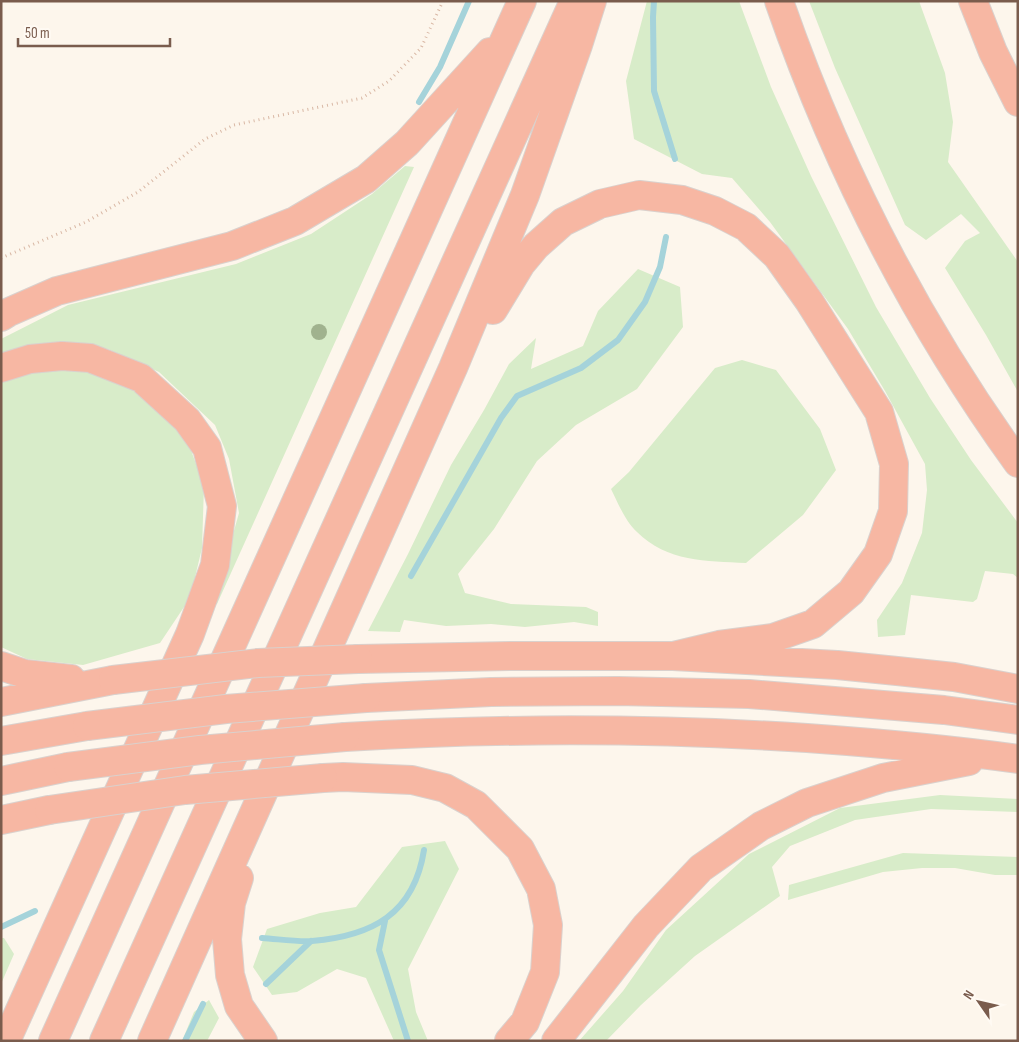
<svg xmlns="http://www.w3.org/2000/svg" width="1019" height="1042" font-family="'Sofia Sans Condensed',sans-serif">
	<rect width="100%" height="100%" fill="#fdf6ec"/>
	<path fill="#d8ecc9" d="M647 1H739L771 87 811 176 876 307 930 398 971 460 1018 523V578L1013 574 985 571 977 599 973 602 911 595 905 635 878 637 877 620 902 583 922 533 927 490 925 464 885 391 848 329 770 222 732 178 702 174 634 139 626 81Z
		M809 1H919L945 73 953 122 948 162 1018 262V392L986 335 945 268 965 241 980 233 961 214 926 240 905 225 835 68Z
		M405 166 414 167 217 604 213 605 239 513 229 459 215 425 159 372 108 349 50 343 1 356V339L68 305 236 264 311 234 372 194Z
		M638 269 680 287 683 327 637 389 576 425 537 461 494 529 458 574 465 593 511 604 586 607 598 612V626L574 622 525 627 491 624 446 626 404 620 400 632 368 631 408 554 451 465 484 410 509 364 536 338 531 369 583 346 598 311Z
		M742 360 776 370 820 429 836 470 803 515 746 563C706 561 667 562 637 532 625 521 618 503 611 489L629 472 715 368Z
		M73 369 121 379 164 410 188 442 204 486 202 548 190 598 160 643 83 665 27 659 1 647V380L28 372Z
		M940 795 1018 799V812L931 809 855 820 790 846 772 867 780 896 695 956 641 1005 606 1041H579L623 991 666 930 749 854 840 808Z
		M445 841 459 869 408 969 416 1012 428 1041H394L366 978 337 969 297 992 272 995 253 967 267 929 320 913 356 907 402 847Z
		M903 853 1018 857V875H995L955 868H922L883 872 788 900 789 885Z
		M1 938H4L14 954 1 984Z
		M209 1000 219 1018 207 1041H182L194 1012Z"/>
	<g fill="none" stroke-linecap="round" stroke-linejoin="round">
		<path stroke="#a5d3da" stroke-width="6" d="M654 1 653 17 654 91 675 159
			M419 102 440 67 469 1
			M411 576 501 418 517 396 581 368 618 340 645 302 660 267 666 237
			M385 921 379 950 408 1041
			M1 927 35 911
			M262 938C278 939 296 942 312 941 372 936 414 914 424 850
			M266 984 311 941
			M185 1041 203 1004"/>
		<defs>
			<path id="highway" d="M779 1C836 165 916 322 1018 463
				M973 1 993 52 1018 102
				M493 310 521 264 536 246 563 222 600 204 639 195 682 200 715 211 746 227 777 256 809 301 879 412 894 464 893 511 878 554 851 592 813 624 773 638 719 645 673 656
				M1 317 9 312 57 291 232 246 295 221 366 179 407 143 490 52
				M1 368 30 359 62 356 90 358 141 378 187 420 207 448 222 506 215 565 190 634 6 1041
				M358 659 514 656H673L837 665 897 671 954 677 1018 689
				M1 666 25 674 71 679
				M366 698 491 692 618 691 749 694 944 710 1018 720
				M1 702 113 680
				M345 737C499 728 653 728 807 738 877 743 948 749 1018 759
				M1 741 87 726
				M323 778 343 777 412 780 445 788 476 805 520 849 541 889 548 925 545 972 525 1022 509 1041
				M1 781 68 767
				M1 820 49 810
				M239 878 231 903 227 939 230 975 239 1006 263 1041
				M53 1041 522 1
				M104 1041 574 1
				M152 1041 453 368 525 195 578 45 592 1
				M556 1041 646 926 701 868 761 826 807 803 883 778 969 761"/>
		</defs>
		<use href="#highway" stroke="#dad1cd" stroke-width="30"/>
		<path stroke="#d9b8a5" stroke-width="3" stroke-dasharray="1 4" stroke-linecap="butt" d="M1 258 86 222 138 192 205 139 234 125 362 98 389 81 421 48 443 1"/>
		<use href="#highway" stroke="#f7b7a3" stroke-width="28"/>
		<defs>
			<path id="highway-bridge" d="M113 680 258 663 358 659
				M87 726 226 709 366 698
				M68 767 200 750 345 737
				M49 810 185 790 323 778"/>
		</defs>
		<use href="#highway-bridge" stroke="#dad1cd" stroke-width="30" stroke-linecap="butt"/>
		<use href="#highway-bridge" stroke="#f7b7a3" stroke-width="28"/>
	</g>
	<circle fill="#a0b28e" cx="319" cy="332" r="8"/>
	<rect width="1019" height="1042" fill="none" stroke="#7a5c4d" stroke-width="5"/>
	<g transform="translate(979 1002) rotate(304)" stroke="#fffaf3" stroke-width="4" paint-order="stroke">
	<path d="M0-4L9 19L0 12L-9 19Z" fill="#7a5c4d"/>
	<text y="-8" font-size="14" font-weight="bold" text-anchor="middle" fill="#7a5c4d">N</text>
	</g>
	<path d="M18 38v8h152v-8" fill="none" stroke="#7a5c4d" stroke-width="2.5"/>
	<text x="25" y="38" font-size="15" fill="#7a5c4d" stroke="#fffaf3" stroke-width="4" paint-order="stroke">50 m</text>
</svg>
